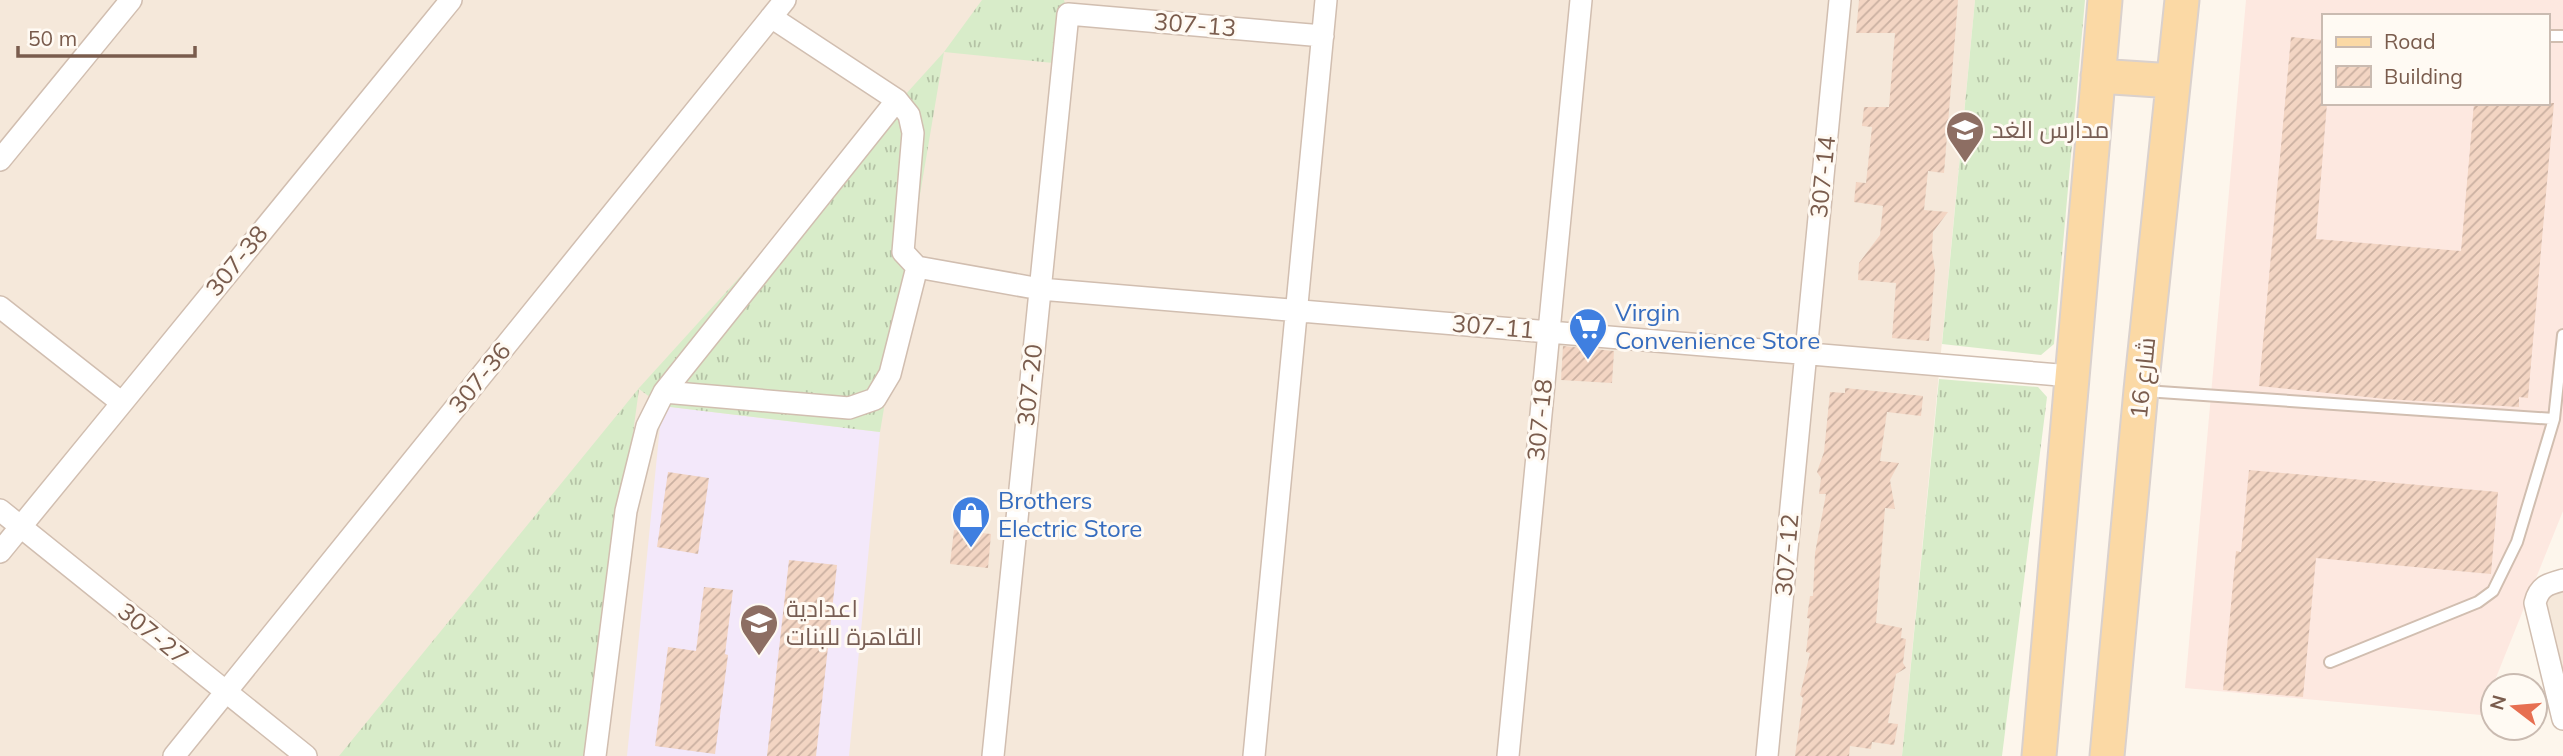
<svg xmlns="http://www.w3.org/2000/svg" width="2563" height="756" font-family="Mulish,Cairo,sans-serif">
	<defs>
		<pattern id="grass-tufts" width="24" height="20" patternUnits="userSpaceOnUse" patternTransform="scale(1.75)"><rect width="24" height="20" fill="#d8ecc9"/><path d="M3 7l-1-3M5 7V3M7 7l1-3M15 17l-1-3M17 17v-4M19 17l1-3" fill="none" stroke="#b4c2a5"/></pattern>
		<pattern id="building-hatch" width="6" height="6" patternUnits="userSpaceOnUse" patternTransform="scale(1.75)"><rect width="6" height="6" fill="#f3d5c3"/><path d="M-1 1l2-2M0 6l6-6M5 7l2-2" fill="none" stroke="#cab0a1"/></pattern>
	</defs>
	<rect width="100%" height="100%" fill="#fdf6ec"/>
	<path fill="#f5e8da" d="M0 0H1975L1902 756H0Z
		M2563 580V719L2538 593Z"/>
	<path fill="#fde8e0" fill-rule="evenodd" d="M2246 0H2563V511L2481 715 2185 688ZM2323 16H2547V103H2323Z"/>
	<path fill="#f3e8fa" d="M662 406 880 432 849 756H627Z"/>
	<path fill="url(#grass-tufts)" d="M982 0H1064L1068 14 1063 64 944 52 880 432 662 406 639 389 589 756H339L639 388 944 52Z
		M1975 0H2085L2054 344 2041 355 1942 344Z
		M1939 379 2038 387 2047 397 2002 756H1902Z"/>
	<path fill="url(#building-hatch)" d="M1859 0H1958L1944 173 1928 171 1924 210 1948 212 1933 232 1932 251 1935 270 1929 341 1892 338 1896 283 1858 280 1859 263 1880 235 1883 206 1854 202 1856 182 1866 183 1872 127 1862 126 1864 107H1889L1895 33H1856Z
		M2291 37 2323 40V103H2327L2316 239 2461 251 2474 103H2554L2528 398 2519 397V407L2386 399 2259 386Z
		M1563 346 1614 351 1612 383 1561 380Z
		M1845 388 1923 396 1921 416 1887 412 1880 461 1899 463 1890 480 1895 509 1885 508 1876 623 1902 628 1901 638 1906 639 1903 663 1906 668 1896 674 1888 723 1898 724 1894 745 1872 742 1871 749 1850 746 1849 756H1795L1803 698 1800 695 1810 653 1806 652 1810 619 1807 618 1810 596H1813L1815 553 1826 494H1819L1821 478 1817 472 1824 452 1830 392 1845 393Z
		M2249 470 2498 492 2491 574 2316 558 2303 697 2223 690 2236 551 2241 552Z
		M668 472 709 478 698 554 657 547Z
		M954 530 991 534 988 568 950 564Z
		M789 560 837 565 816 756H767Z
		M704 587 733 590 725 654 728 655 715 754 655 746 668 647 696 651Z"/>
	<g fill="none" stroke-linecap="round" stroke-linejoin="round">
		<defs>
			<path id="service" d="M2547 36H2563
				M2145 391 2554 419
				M2330 662 2478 602 2493 591 2517 542 2554 419 2563 335"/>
			<path id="minor" d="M771 17 897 100 909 115 913 133 903 252 917 267 1040 289 2071 376
				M0 160 131 0
				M0 307 122 403 451 0
				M664 392 849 408 875 399 890 374 917 267
				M0 510 306 756
				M0 552 122 403
				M2563 580C2548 584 2539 586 2535 603L2563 719
				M174 756 785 0
				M595 756 626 511 647 426 664 392 897 100
				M993 756 1068 14 1323 36
				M1254 756 1326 0
				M1508 756 1581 0
				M1767 756 1840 0"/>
			<path id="primary" d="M2098 76 2173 81
				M2039 756 2105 0
				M2107 756 2141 390 2182 0"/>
		</defs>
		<use href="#service" stroke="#d1beb0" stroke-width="14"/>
		<use href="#minor" stroke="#d1beb0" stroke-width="24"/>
		<use href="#primary" stroke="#dad1cd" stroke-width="37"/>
		<use href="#service" stroke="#fff" stroke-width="10"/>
		<use href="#minor" stroke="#fff" stroke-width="21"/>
		<use href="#primary" stroke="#fbd9a5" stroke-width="33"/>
	</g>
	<defs>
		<symbol id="school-pin" viewBox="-11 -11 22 30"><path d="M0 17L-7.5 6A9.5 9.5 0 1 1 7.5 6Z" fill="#8d6e63" stroke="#fffaf3"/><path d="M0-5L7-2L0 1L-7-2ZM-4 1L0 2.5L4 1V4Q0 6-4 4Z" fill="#fff"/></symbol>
		<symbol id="supermarket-pin" viewBox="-11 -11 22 30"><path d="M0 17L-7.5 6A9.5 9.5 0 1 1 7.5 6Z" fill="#3f7fe0" stroke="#fffaf3"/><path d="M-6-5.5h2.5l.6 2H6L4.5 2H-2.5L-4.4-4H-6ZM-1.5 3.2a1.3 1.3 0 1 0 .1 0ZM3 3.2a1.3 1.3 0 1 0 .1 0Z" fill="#fff"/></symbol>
		<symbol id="shop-pin" viewBox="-11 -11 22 30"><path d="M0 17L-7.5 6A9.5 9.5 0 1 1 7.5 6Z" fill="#3f7fe0" stroke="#fffaf3"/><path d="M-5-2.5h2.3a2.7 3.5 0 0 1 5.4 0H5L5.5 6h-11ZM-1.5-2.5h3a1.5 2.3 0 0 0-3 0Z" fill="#fff"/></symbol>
	</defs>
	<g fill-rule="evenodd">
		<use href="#school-pin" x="1943" y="108" width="44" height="60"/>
		<use href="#supermarket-pin" x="1566" y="305" width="44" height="60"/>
		<use href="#shop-pin" x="949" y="493" width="44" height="60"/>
		<use href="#school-pin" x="737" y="601" width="44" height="60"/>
	</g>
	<g text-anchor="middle" stroke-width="6" stroke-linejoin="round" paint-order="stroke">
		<g font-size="24" fill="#7a5c4d" stroke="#fffaf3">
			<text transform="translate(1195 25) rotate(5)" y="8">307-13</text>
			<text transform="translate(1823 177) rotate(-84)" y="8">307-14</text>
			<text transform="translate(237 261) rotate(-51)" y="8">307-38</text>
			<text transform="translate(1493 327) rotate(5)" y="8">307-11</text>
			<text transform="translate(480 378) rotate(-51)" y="8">307-36</text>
			<text transform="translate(2143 378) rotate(-84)" y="8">شارع 16</text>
			<text transform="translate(1030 385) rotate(-84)" y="8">307-20</text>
			<text transform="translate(1540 420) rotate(-84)" y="8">307-18</text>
			<text transform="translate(1787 555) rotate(-85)" y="8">307-12</text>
			<text transform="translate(153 634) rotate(39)" y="8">307-27</text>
		</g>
		<g font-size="24" fill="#785e54" stroke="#fffaf3" text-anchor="start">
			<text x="1992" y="138">مدارس الغد</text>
			<text x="786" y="617">اعدادية<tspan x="786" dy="28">القاهرة للبنات</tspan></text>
		</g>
		<g font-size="24" fill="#366cbe" stroke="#fffaf3" text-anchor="start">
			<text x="1615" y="321">Virgin<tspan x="1615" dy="28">Convenience Store</tspan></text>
			<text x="998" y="509">Brothers<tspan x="998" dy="28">Electric Store</tspan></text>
		</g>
	</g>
	<rect x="2322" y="14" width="228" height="91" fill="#fffaf3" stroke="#cabbb1" stroke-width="2"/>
	<rect x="2336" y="37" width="35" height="10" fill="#fbd9a5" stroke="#cabbb1" stroke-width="2"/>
	<text x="2384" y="49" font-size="21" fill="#7a5c4d">Road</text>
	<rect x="2336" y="66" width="35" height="21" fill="url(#building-hatch)" stroke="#cabbb1" stroke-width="2"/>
	<text x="2384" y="84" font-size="21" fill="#7a5c4d">Building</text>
	<g transform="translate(2514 707) rotate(286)"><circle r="33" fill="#fffaf3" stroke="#cabbb1" stroke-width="2"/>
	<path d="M0-5L12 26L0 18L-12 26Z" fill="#e76f51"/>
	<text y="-10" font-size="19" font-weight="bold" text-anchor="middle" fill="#7a5c4d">N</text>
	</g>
	<path d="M18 46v10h177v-10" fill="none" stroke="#7a5c4d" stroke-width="3.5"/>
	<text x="28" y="46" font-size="21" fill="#7a5c4d" stroke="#fffaf3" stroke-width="5" paint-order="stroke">50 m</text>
</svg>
